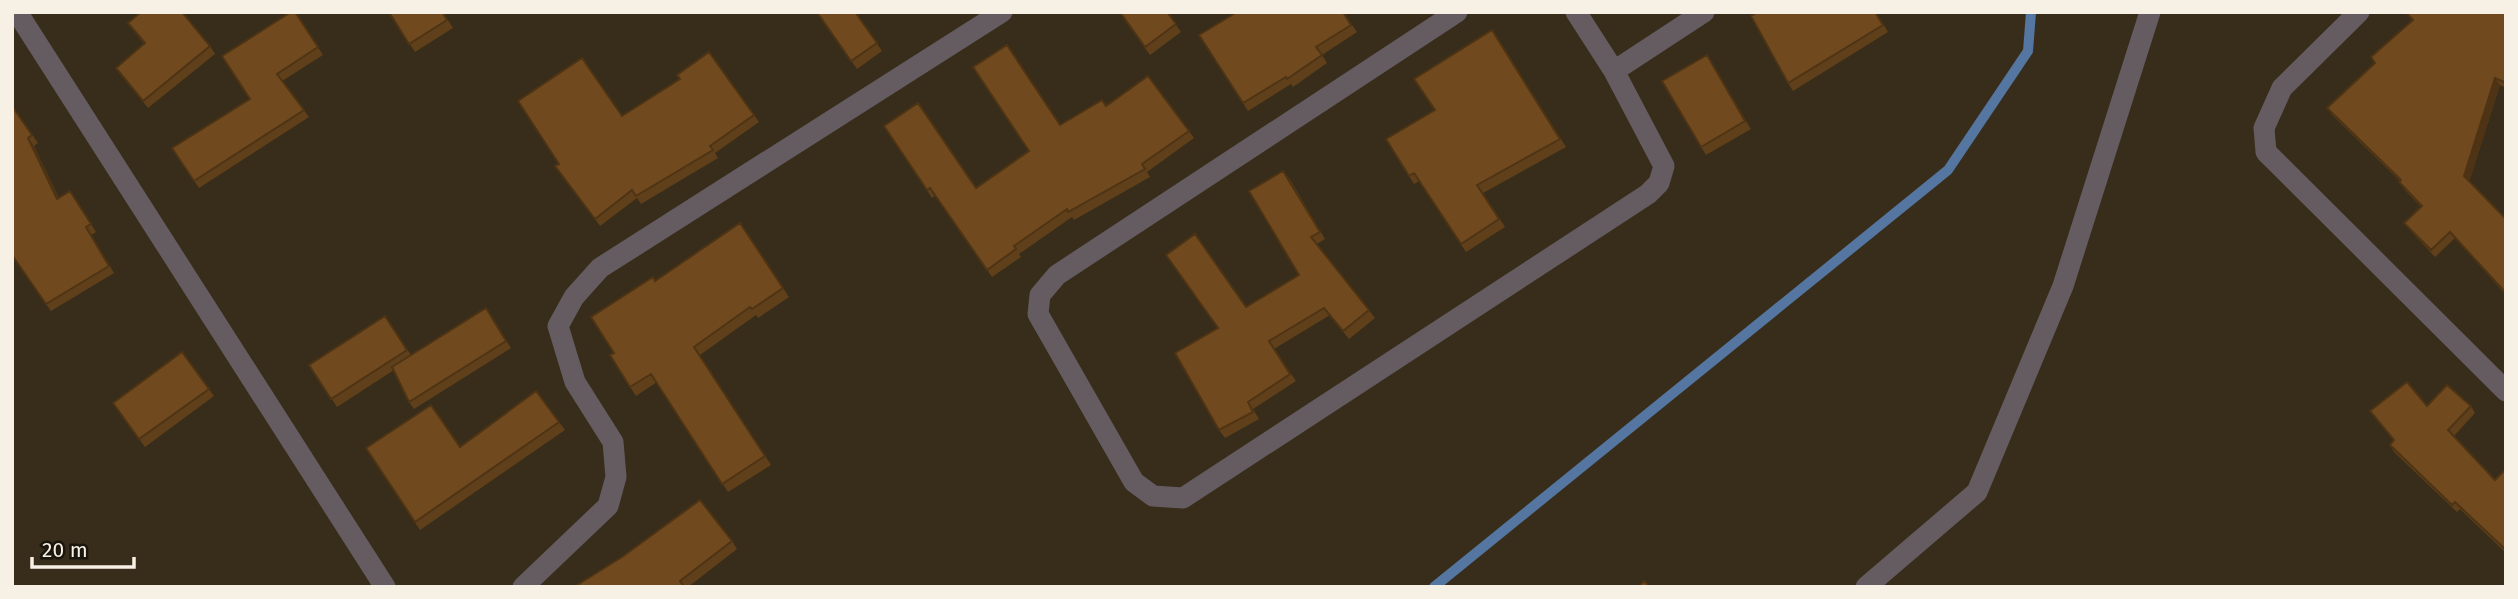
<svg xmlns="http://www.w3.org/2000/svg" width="2518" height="599" font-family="'Fira Sans',sans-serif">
	<rect width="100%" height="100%" fill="#372d1a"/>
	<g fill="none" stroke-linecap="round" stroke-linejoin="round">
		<path stroke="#5476a1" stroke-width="10" d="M1434 587 1948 170 2028 51 2031 12"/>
		<path stroke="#655c62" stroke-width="21" d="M17 12 385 587
			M1457 12 1057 275 1040 295 1038 314 1134 482 1153 496 1183 498 1648 194 1659 183 1664 166 1614 71 1576 12
			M2359 12 2282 88 2264 128 2266 152 2506 391
			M1614 71 1704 12
			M523 587 608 506 616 477 613 442 575 382 558 326 574 297 600 268 1002 12
			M1866 587 1977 492 2063 286 2150 12"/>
	</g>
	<path fill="#60401a" d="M295 12 323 55 282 81 309 117 199 188 172 148 250 99Z
		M389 12H443L453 28 415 52Z
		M817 12H855L882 51 857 69Z
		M1119 12H1167L1181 32 1150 55Z
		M1343 12 1357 32 1322 55 1327 63 1293 87 1291 84 1248 111 1243 103Z
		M1758 12H1876L1888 32 1793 91 1788 83Z
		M2506 12V88L2500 85 2469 182 2506 219V295L2455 238 2435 257 2409 229 2404 223 2421 207 2404 189 2399 182 2400 181 2332 115 2327 108 2375 63 2371 57 2413 20 2407 13Z
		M128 23 210 46 215 54 148 108 116 68 144 44Z
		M1497 38 1566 147 1483 193 1505 227 1466 252 1419 181 1414 184 1409 176 1435 110Z
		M709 52 759 122 715 153 718 158 641 204 637 198 600 226 555 166 622 116 680 79Z
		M1707 55 1751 129 1706 155 1701 147Z
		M1148 76 1194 138 1147 172 1150 177 1074 220 1072 217 1019 254 1021 257 992 277 936 195 932 198 884 126 976 188 1029 151 1106 106Z
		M12 106 38 143 34 146 59 198 70 191 96 232 91 235 114 273 51 311 46 304Z
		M1289 178 1325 239 1317 244 1375 318 1349 339 1330 315 1274 349 1296 381 1253 409 1259 419 1225 438 1219 430 1218 328 1246 307 1299 275Z
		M740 223 789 297 758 318 756 315 700 355 771 465 728 492 657 382 636 396 630 387 614 353 655 281Z
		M486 308 511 348 414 409 409 402 394 370 337 407 309 365 385 316 411 355Z
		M182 352 214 396 145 447 113 403Z
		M536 391 565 430 420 530 366 448 460 447Z
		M2427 406H2471L2475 413 2454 436 2495 480 2506 469V553L2460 509 2457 512 2394 452 2390 445 2394 441 2370 411Z
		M732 541 737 549 688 587H574Z"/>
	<path fill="#4e3415" d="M1707 55 1712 63 1751 129 1745 121Z
		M2495 78 2500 85 2469 183 2464 176Z
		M28 138 34 146 63 206 57 199Z"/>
	<path fill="#704a1e" stroke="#4e3415" stroke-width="2" d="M141 12H182L210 46 143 101 116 68 145 43 128 23Z
		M291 12H295L318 47 277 74 304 110 194 181 172 148 250 99 222 56Z
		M389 12H442L447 20 409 44Z
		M817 12H855L877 43 851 61Z
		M1120 12H1167L1176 24 1145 47Z
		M1237 12H1343L1351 25 1316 47 1322 55 1287 79 1286 77 1243 103 1199 35Z
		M1758 12H1875L1883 25 1788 83 1751 16Z
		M2409 12H2506V83L2495 78 2464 176 2506 219V293L2450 232 2431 250 2404 223 2422 206 2399 182 2401 180 2327 108 2375 63 2371 57 2413 20 2407 13Z
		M1492 30 1560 139 1477 185 1499 219 1461 244 1414 173 1409 176 1386 139 1435 110 1414 79Z
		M1007 45 1060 125 1102 100 1106 106 1148 76 1189 131 1142 164 1145 169 1068 212 1067 209 1014 246 1016 249 987 270 930 188 927 190 884 126 918 103 976 188 1029 151 973 67Z
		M709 52 754 115 710 146 713 150 636 196 632 190 595 219 555 166 559 164 518 101 582 58 622 116 680 79 677 75Z
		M1707 55 1745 121 1701 147 1662 81Z
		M12 106 32 135 28 138 57 199 70 191 91 224 86 227 109 266 46 304 12 255Z
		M1283 171 1320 232 1311 237 1369 310 1343 331 1324 308 1269 341 1290 374 1248 402 1253 412 1219 430 1175 353 1218 328 1166 255 1195 234 1246 307 1299 275 1249 191Z
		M740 223 783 288 752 309 750 307 694 347 765 456 722 484 651 374 630 387 610 355 614 353 591 317 653 277 655 281Z
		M486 308 506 341 409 402 392 367Z
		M385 316 407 350 331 399 309 365Z
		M182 352 209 389 139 439 113 403Z
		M2407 382 2427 406 2447 385 2471 406 2448 430 2495 480 2506 469V550L2455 502 2452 505 2390 445 2394 440 2370 411Z
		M536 391 559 422 415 522 366 448 431 405 460 447Z
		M700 500 732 541 680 581 684 587H574L622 557Z
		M1644 581 1650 587H1639Z"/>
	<rect width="2518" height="599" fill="none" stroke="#f7f0e4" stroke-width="28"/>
	<path d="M32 557v10h102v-10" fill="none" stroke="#f7f0e4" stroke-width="3.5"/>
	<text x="42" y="557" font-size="21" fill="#f7f0e4" stroke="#1a160e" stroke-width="5" paint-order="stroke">20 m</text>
</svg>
